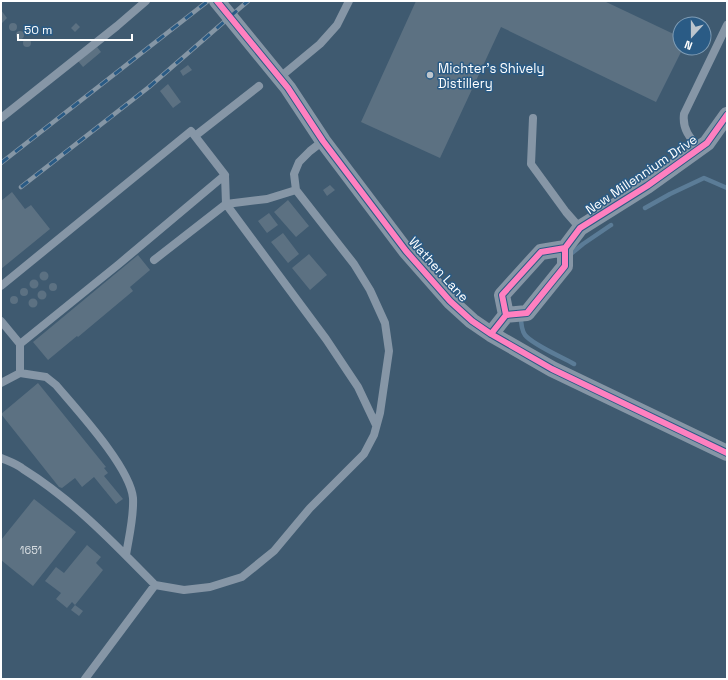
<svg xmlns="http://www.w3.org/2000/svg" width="728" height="680" font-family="'Space Grotesk',sans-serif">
	<rect width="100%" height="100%" fill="#3f5a70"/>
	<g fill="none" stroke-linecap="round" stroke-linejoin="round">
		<path stroke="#5b7c97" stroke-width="4.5" d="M645 208 670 194 704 178 727 188
			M572 253 583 244 611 225
			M521 317C521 323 521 329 525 335 533 345 562 357 574 364"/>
	</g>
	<path fill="#5c7182" d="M416 1H604L680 37V48H683L656 102 501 27 440 158 361 122Z
		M1 10 7 18 1 24Z
		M9 27a4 4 0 1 1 8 0a4 4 0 1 1-8 0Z
		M76 23 80 27 75 32 71 28Z
		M16 35a4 4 0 1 1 8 0a4 4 0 1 1-8 0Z
		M23 43a4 4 0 1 1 8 0a4 4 0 1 1-8 0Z
		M97 47 101 52 83 67 78 61Z
		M188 65 192 70 183 76 180 71Z
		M168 84 181 102 173 108 160 91Z
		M330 185 335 190 327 196 323 190Z
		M12 192 25 209 31 205 50 229 1 269V201Z
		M288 200 309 226 296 237 274 212Z
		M269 213 278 225 267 233 258 221Z
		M283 233 299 254 288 263 271 242Z
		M309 254 327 275 310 290 292 268Z
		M138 255 150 270 130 287 133 291 78 337 77 336 48 360 33 342Z
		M39.5 276a4.5 4.5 0 1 1 9 0a4.5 4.5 0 1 1-9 0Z
		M29.5 284a4.5 4.5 0 1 1 9 0a4.5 4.5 0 1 1-9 0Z
		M49 287a4 4 0 1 1 8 0a4 4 0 1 1-8 0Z
		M20 292a4 4 0 1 1 8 0a4 4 0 1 1-8 0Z
		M37.5 295a4.5 4.5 0 1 1 9 0a4.5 4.5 0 1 1-9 0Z
		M10 300a4 4 0 1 1 8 0a4 4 0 1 1-8 0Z
		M28.5 303a4.5 4.5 0 1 1 9 0a4.5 4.5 0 1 1-9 0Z
		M38 383 106 467 104 468 108 473 104 476 123 499 116 504 94 477 82 487 75 478 62 488 59 487 1 414Z
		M34 499 76 532 33 586 1 560V540Z
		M87 545 101 557 96 563 103 570 75 605 72 602 67 608 56 599 61 593 45 581 56 567 64 573Z
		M75 605 83 611 79 616 71 610Z"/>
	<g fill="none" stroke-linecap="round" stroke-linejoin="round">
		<path stroke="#8696a6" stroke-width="8" d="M279 78 320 44 337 25 349 1
			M1 118 117 26 146 1
			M533 118 531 164 566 212 580 228
			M195 136 259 86
			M699 148C690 138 682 129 684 114L727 25
			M154 260 226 204 267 199 296 190
			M1 286 191 131 225 175 226 204 326 339 358 387 376 425
			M1 321 20 344
			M20 373V344L119 264 225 175
			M1 383 20 373 46 377 56 385C77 410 130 467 133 498 134 517 129 536 126 555
			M1 458C8 461 17 464 23 469 73 500 114 543 155 585
			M85 679 155 585 184 590 210 587 242 577 274 551 310 508 364 454 374 435 380 413 389 351 385 323 370 290 354 264 296 190 294 174 299 162 310 151 323 141"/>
		<path stroke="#8696a6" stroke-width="16" d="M217 1 288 88 323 141 406 251 450 301 472 321 491 334 552 369 727 453
			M565 248 580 228 647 186 707 143 727 115
			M491 334 506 315 502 295 541 252 565 248V266L527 313 506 315"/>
		<defs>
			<path id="rail" d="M1 163 208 1
				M21 187 149 87 248 1"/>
		</defs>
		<use href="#rail" stroke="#8596a5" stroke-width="4.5"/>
		<use href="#rail" stroke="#2a5b85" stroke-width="3" stroke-dasharray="9" stroke-linecap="butt"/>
		<defs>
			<path id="cycleway" d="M217 1 288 88 323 141 406 251 450 301 472 321 491 334 552 369 727 453
				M565 248 580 228 647 186 707 143 727 115
				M491 334 506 315 502 295 541 252 565 248V266L527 313 506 315"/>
		</defs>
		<use href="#cycleway" stroke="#2a5b85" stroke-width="8"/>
		<use href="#cycleway" stroke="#ff80c0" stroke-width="6"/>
	</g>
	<circle fill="#bcc5cd" stroke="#2a5b85" stroke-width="1.5" cx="430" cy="75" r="4"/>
	<g text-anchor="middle" stroke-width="3" stroke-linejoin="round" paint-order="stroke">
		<g font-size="11" fill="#d6dce0">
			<text x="31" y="554">1651</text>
		</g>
		<g font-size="13" fill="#fff" stroke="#2a5b85" text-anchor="start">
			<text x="438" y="73">Michter's Shively<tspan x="438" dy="15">Distillery</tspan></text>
		</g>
		<g font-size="13" fill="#fff" stroke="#2a5b85">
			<text transform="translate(641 174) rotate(-34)" y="5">New Millennium Drive</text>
			<text transform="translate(439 269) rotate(48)" y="5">Wathen Lane</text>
		</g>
	</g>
	<rect width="728" height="680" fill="none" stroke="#ffffff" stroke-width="4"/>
	<g transform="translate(692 36) rotate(201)"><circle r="19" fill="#2a5b85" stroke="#7f9db6"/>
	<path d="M0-3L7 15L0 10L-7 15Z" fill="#bcc5cd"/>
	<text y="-6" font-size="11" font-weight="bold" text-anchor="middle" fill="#ffffff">N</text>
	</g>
	<path d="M18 34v6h114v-6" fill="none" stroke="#ffffff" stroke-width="2"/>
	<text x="24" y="34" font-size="12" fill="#ffffff" stroke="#2a5b85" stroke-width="3" paint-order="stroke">50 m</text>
</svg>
